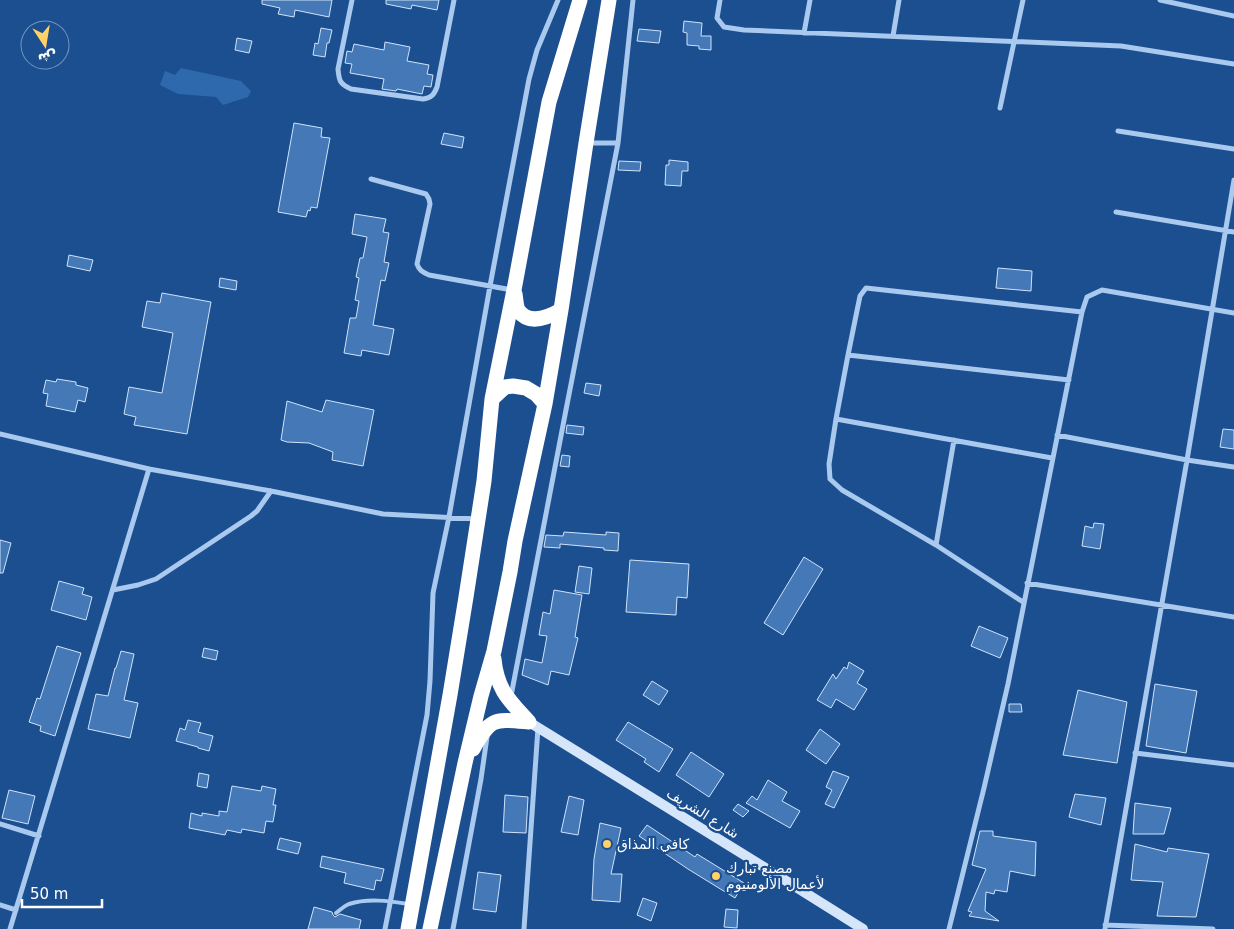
<svg xmlns="http://www.w3.org/2000/svg" width="1234" height="929" font-family="'DejaVu Sans',Vazirmatn,sans-serif">
	<rect width="100%" height="100%" fill="#1b4f8f"/>
	<path fill="#2e69ad" d="M181 68 241 81 251 91 248 97 223 105 216 97 178 94 160 85 165 71 175 75Z"/>
	<path fill="#4478b7" stroke="#cfe3fa" d="M262 0H332L329 17 295 10 294 17 278 14 280 8 262 4Z
		M386 0H439L437 10 412 5 411 9 386 4Z
		M684 21 702 23 701 36H711V50L699 49V46L687 45V33L683 32Z
		M321 28 332 30 329 43H327L325 57 313 55 315 43 318 44Z
		M639 29 661 31 659 43 637 41Z
		M237 38 252 41 249 53 235 50Z
		M385 42 410 47 407 61 429 65 427 74 433 75 431 87 424 86 422 94 397 89 396 91 382 89 384 79 350 73 352 64 345 63 347 51 352 52 354 44 384 50Z
		M294 123 322 128 321 137 330 138 317 208 311 207 310 211 308 210 306 217 278 212Z
		M444 133 464 137 462 148 441 144Z
		M669 160 688 162V171H682L681 186 665 185 666 165H669Z
		M619 161 641 162 640 171 618 170Z
		M355 214 386 219 383 232 389 233 384 262 389 263 385 281 381 280 373 325 394 329 389 355 362 350 361 356 344 353 350 318H356L359 301 355 300 359 278 356 277 360 258H363L367 237 352 234Z
		M69 255 93 260 90 271 67 266Z
		M998 268 1032 271 1031 291 996 288Z
		M220 278 237 281 236 290 219 287Z
		M162 293 211 302 187 434 134 425 136 417 124 414 129 387 162 393 173 333 142 327 147 301 160 303Z
		M57 379 76 382V385L88 388 85 402 78 400 75 412 46 406 48 394 43 393 46 380 56 382Z
		M586 383 601 385 599 396 584 393Z
		M326 400 374 410 363 466 332 460 333 452 309 443 287 442 281 440 287 401 322 412Z
		M567 425 584 427 583 435 566 433Z
		M1223 429 1234 430V449L1220 447Z
		M562 455 570 456 569 467 560 466Z
		M1094 523 1104 524 1100 549 1082 546 1085 526 1093 528Z
		M564 532 606 535V532L619 533 618 551 604 550V548L560 544V548L544 547 546 535 563 536Z
		M0 540 11 543 3 573H0Z
		M804 557 823 569 783 635 764 623Z
		M630 560 689 564 687 598 677 597 676 615 626 612Z
		M579 566 592 568 589 594 575 592Z
		M59 581 84 588 82 594 92 597 86 620 51 610Z
		M554 590 582 595 575 637 578 638 569 675 551 671 548 685 522 675 525 659 542 663 547 636 539 635 543 612 550 614Z
		M979 626 1008 638 1000 658 971 646Z
		M57 646 81 653 55 736 40 731 41 726 29 722 37 698 40 699Z
		M204 648 218 651 216 660 202 657Z
		M121 651 134 654 124 700 138 703 130 738 88 729 96 694 108 696 115 668H116Z
		M849 662 864 671 857 683 867 689 854 710 836 699 831 708 817 700 833 674 836 679 844 667 847 669Z
		M652 681 668 691 659 705 643 695Z
		M1155 684 1197 691 1186 753 1146 746Z
		M1078 690 1127 702 1117 763 1063 755Z
		M1009 704H1021L1022 712H1009Z
		M188 720 201 723 198 732 213 736 209 751 198 748V747L176 741 180 728 185 730Z
		M628 722 673 749 659 772 644 762 646 759 616 740Z
		M820 729 840 744 826 764 806 750Z
		M691 752 724 774 709 797 676 775Z
		M833 771 849 777 834 808 825 804 832 790 826 787Z
		M199 773 209 775 207 788 197 786Z
		M768 780 787 792 782 801 800 811 790 828 746 803 752 796 757 800Z
		M232 786 261 791 262 786 276 789 273 805H276L273 822 266 821 264 833 242 829 241 833 227 830 225 835 189 828 191 813 202 816V813L219 816V811L227 812Z
		M9 790 35 796 28 824 2 818Z
		M1075 794 1106 798 1101 825 1069 817Z
		M505 795 528 797 526 833 503 832Z
		M569 796 584 800 578 835 561 832Z
		M1135 803 1171 808 1164 834H1133Z
		M738 804 749 811 743 817 733 810Z
		M600 823 621 828 611 874H622L620 902 592 900 594 859Z
		M647 825 695 857 697 854 744 883 735 898 688 869 639 836Z
		M980 831H993V836L1036 842 1035 876 1010 871 1007 892 995 890 994 894 986 892 985 911 999 921 969 916 972 912 968 911 986 869 972 865Z
		M280 838 301 843 298 854 277 849Z
		M1135 844 1167 852 1168 848 1209 854 1196 917 1157 916 1163 882 1131 880Z
		M322 856 384 869 381 881 376 880 374 890 344 883 346 873 320 867Z
		M478 872 501 875 496 912 473 909Z
		M643 898 657 903 651 921 637 915Z
		M314 907 332 912 333 915 335 917 340 914 361 920 359 929H308Z
		M726 909 738 910 737 928 724 927Z"/>
	<g fill="none" stroke-linecap="round" stroke-linejoin="round">
		<path stroke="#a9c9ee" stroke-width="4" d="M336 913C340 910 344 906 349 904 368 898 389 901 408 904"/>
		<path stroke="#a9c9ee" stroke-width="5" d="M352 0 338 69C339 81 340 84 351 89L423 99C431 98 434 95 437 87L454 0
			M720 0 717 18 724 27 744 30 1121 46 1234 64
			M1160 0 1234 16
			M804 33 810 0
			M893 36 899 0
			M1000 108 1023 0
			M1118 131 1234 149
			M589 143H618
			M371 179 426 194 429 199 430 204 417 264C419 270 422 272 429 275L512 290
			M1116 212 1234 232
			M848 355 1069 380
			M836 419 1052 458
			M0 434 149 469 271 491 383 514 477 519
			M1057 435 1187 460 1234 467
			M936 545 954 440
			M1027 583 1234 617
			M113 590 138 585 156 579 251 516 257 511 271 491
			M1023 602 936 545 842 490 830 479 829 464 836 419 848 355 860 296 866 288 1082 312
			M511 696 565 415 618 143 633 0
			M1135 753 1234 765
			M0 824 39 836
			M0 905 16 910
			M1105 925 1213 929
			M10 929 149 469
			M385 929 427 715 430 681 433 593 449 517 490 286 529 79 537 50 558 0
			M453 929 481 779 487 737
			M524 929 538 728
			M949 929 984 788 1008 684 1082 312 1087 297 1102 290 1234 313
			M1105 929 1187 460 1234 180"/>
		<path stroke="#d6e6fa" stroke-width="10" d="M529 722 772 872 863 929"/>
		<path stroke="#fff" stroke-width="15" d="M515 294C516 299 516 306 518 310 529 326 549 317 561 310
			M492 399 505 387 513 386 526 388 536 394 545 404
			M494 659C497 690 509 700 529 722
			M473 749C491 717 494 719 529 722
			M408 929 450 695 466 597 484 481 492 399 514 290 549 102 580 0
			M430 929 465 763 481 696 494 651 510 572 515 541 545 404 561 310 586 143 609 0"/>
	</g>
	<g fill="#ffd166" stroke="#1b4f8f" stroke-width="2">
		<circle cx="607" cy="844" r="5"/>
		<circle cx="716" cy="876" r="5"/>
	</g>
	<g text-anchor="middle" stroke-width="4.5" stroke-linejoin="round" paint-order="stroke">
		<g font-size="14" fill="#fff" stroke="#1b4f8f">
			<text transform="translate(703 813) rotate(32)" y="5">شارع الشريف</text>
		</g>
		<g font-size="14" fill="#fff" stroke="#1b4f8f" text-anchor="start">
			<text x="617" y="849">كافي المذاق</text>
			<text x="726" y="873">مصنع تبارك<tspan x="726" dy="16">لأعمال الألومنيوم</tspan></text>
		</g>
	</g>
	<g transform="translate(45 45) rotate(168)"><circle r="24" fill="#1b4f8f" stroke="#7695bc"/>
	<path d="M0-4L9 19L0 12L-9 19Z" fill="#ffd166"/>
	<text y="-8" font-size="14" font-weight="bold" text-anchor="middle" fill="#ffffff">ش</text>
	</g>
	<path d="M22 899v8h80v-8" fill="none" stroke="#ffffff" stroke-width="2.5"/>
	<text x="30" y="899" font-size="15" fill="#ffffff" stroke="#1b4f8f" stroke-width="4" paint-order="stroke">50 m</text>
</svg>
